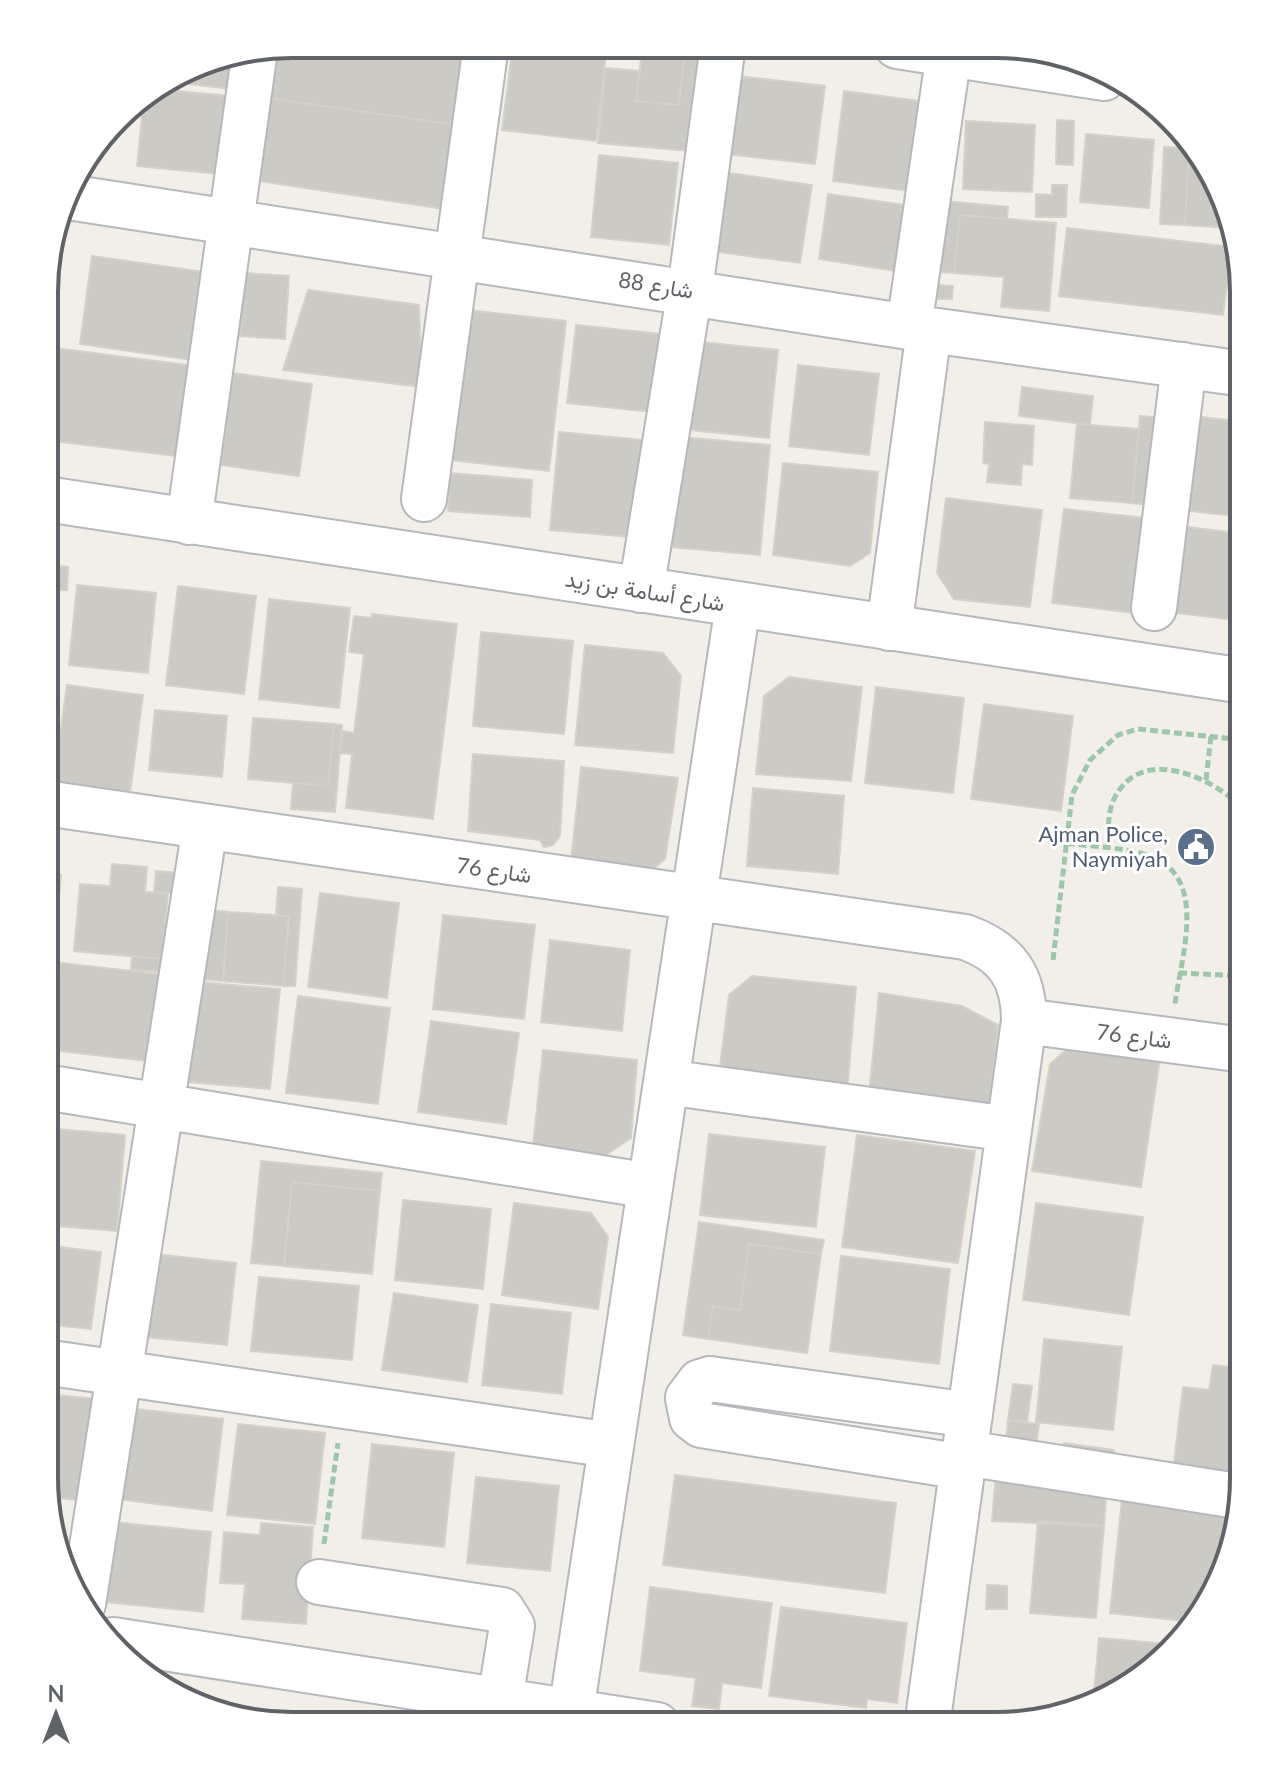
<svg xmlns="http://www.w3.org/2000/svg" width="1288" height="1770" font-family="Lato,Vazirmatn,sans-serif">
	<rect width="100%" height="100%" fill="#f1efe8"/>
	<path fill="#cccac5" stroke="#d6d1c6" stroke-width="2" d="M292 44 470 45 457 125 267 98 274 47Z
		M513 45H607L596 141 502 130Z
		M642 51 684 56 679 105 636 101Z
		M244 52 239 90 198 85 199 69 217 71 219 56Z
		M219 56 217 71 199 69 198 85 169 82Z
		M684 56 699 57 690 151 598 143 606 68 640 71 636 101 679 105Z
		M737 76 825 86 815 164 728 154Z
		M158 89 228 96 220 174 137 166 144 97Z
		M844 91 928 102 917 192 833 181Z
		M267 98 457 125 445 209 253 180Z
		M1057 120 1074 121 1073 165 1056 164Z
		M966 121 1035 125 1032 192 963 189Z
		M1086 134 1154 140 1149 208 1080 202Z
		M1164 147 1189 148 1185 225 1160 224Z
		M1189 148 1219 183 1229 228 1185 225Z
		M599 155 678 163 669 245 591 237Z
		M715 171 812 185 800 263 704 250Z
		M1052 185H1067L1066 217H1036V194L1052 195Z
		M828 194 912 206 903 272 819 259Z
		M944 201 1008 207 1007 219 960 215 954 273 939 272Z
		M960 215 1056 223 1049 311 1001 307 1004 277 954 273Z
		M1067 228 1231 247 1223 315 1059 296Z
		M92 256 219 274 206 362 80 344Z
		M244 273 289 276 285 339 240 336Z
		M935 285 953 286 952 299H934Z
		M308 290 419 305 422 387 283 370Z
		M467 310 566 321 549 471 451 460Z
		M576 325 661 334 652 412 567 403Z
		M690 341 778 350 769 438 681 429Z
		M46 347 204 367 192 458 46 440Z
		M798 365 879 374 869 455 789 446Z
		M233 373 312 384 299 476 221 465Z
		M1022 387 1093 396 1090 425 1019 416Z
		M1183 415 1244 422V517L1172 509Z
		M1140 416 1166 418 1158 506 1132 503Z
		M985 422 1034 426 1032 465 1022 464 1021 485 987 482 989 464 983 463Z
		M1077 424 1139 429 1132 503 1070 498Z
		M559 432 652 441 643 538 550 530Z
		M681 437 770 445 760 555 671 547Z
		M783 463 878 472 870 553 850 566 773 555Z
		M450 473 532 480 530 517 448 511Z
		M946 498 1042 510 1030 607 954 599 937 573Z
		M1064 509 1153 519 1142 614 1052 603Z
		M1171 525 1244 534V621L1159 611Z
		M46 565 68 567 67 590H54L49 658H45Z
		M77 585 156 593 148 673 69 665Z
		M178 586 256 596 244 694 166 685Z
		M269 599 350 608 339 708 259 699Z
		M372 614 457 624 433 819 346 808 352 754 340 753 343 731 354 733 364 654 349 652 354 616 371 618Z
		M481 632 573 641 564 734 473 726Z
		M585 645 663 653 681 676 673 753 575 745Z
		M789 677 862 687 851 781 756 774 764 696Z
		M67 685 143 695 130 793 53 783Z
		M876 687 964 698 953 793 865 783Z
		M984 704 1073 716 1061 811 971 799Z
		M155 710 227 716 222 777 149 770Z
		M253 718 334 724 328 786 248 779Z
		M334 724 342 725 335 812 291 809 293 783 328 786Z
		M473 754 564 761 560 836 553 845 544 847 540 840 468 831Z
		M581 767 678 778 665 859 648 873 571 861Z
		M753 788 844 796 838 874 747 866Z
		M112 864 147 867 145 892 168 893 162 959 74 951 80 884 110 886Z
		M156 871 189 874 187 895 154 892Z
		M45 874 61 875 55 943 45 942Z
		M278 887 302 889 295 986H283L289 916 276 915Z
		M320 893 399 903 387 998 308 987Z
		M206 910 228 912 223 981 201 979Z
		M228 912 289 916 283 986 223 981Z
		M443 915 535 925 524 1019 433 1009Z
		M165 929 179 930 175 973 131 969 132 956 162 959Z
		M550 940 630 950 622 1031 541 1022Z
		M61 963 175 976 165 1063 51 1050Z
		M752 976 856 987 847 1093 719 1075 729 995Z
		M198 982 280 989 270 1089 188 1082Z
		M879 993 962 1006 998 1025 989 1112 869 1095Z
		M298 996 390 1008 378 1104 286 1093Z
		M431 1021 519 1033 506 1124 418 1112Z
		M1072 1045 1160 1058 1141 1187 1032 1171 1050 1064Z
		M543 1050 637 1060 631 1138 606 1155 533 1146Z
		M45 1128 125 1135 117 1231 44 1225Z
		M709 1134 825 1147 816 1227 700 1215Z
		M857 1135 975 1151 958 1263 842 1247Z
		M261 1161 382 1173 380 1191 292 1182 284 1266 251 1263Z
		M292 1182 380 1191 372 1274 284 1266Z
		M403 1200 491 1209 483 1289 395 1280Z
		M514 1203 591 1213 608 1237 598 1309 502 1295Z
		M1036 1203 1143 1217 1129 1315 1023 1300Z
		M699 1222 824 1240 821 1254 749 1244 740 1310 713 1306 708 1339 683 1335Z
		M749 1244 821 1254 807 1353 708 1339 713 1306 740 1310Z
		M44 1245 101 1252 91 1329 44 1324Z
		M154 1254 236 1263 227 1345 145 1337Z
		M841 1256 950 1269 939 1364 830 1351Z
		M259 1277 359 1286 352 1360 251 1351Z
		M394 1293 478 1305 467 1382 382 1370Z
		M491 1304 571 1313 562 1394 482 1385Z
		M1044 1339 1122 1347 1113 1430 1036 1422Z
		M1213 1365 1243 1369V1479L1173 1471 1183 1387 1209 1390Z
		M1013 1384 1032 1386 1027 1422 1008 1420Z
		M44 1394 97 1399 86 1501 48 1497 44 1478Z
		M127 1408 223 1419 212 1511 116 1499Z
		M1008 1420 1039 1424 1035 1453 1005 1449Z
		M238 1424 325 1433 315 1524 227 1515Z
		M1064 1443 1114 1450 1112 1463 1062 1457Z
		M372 1444 454 1453 444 1547 362 1538Z
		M996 1472 1107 1481 1104 1526 992 1521Z
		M675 1475 896 1503 885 1593 663 1565Z
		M476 1477 559 1486 550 1571 467 1563Z
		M1122 1500 1237 1513 1202 1616 1195 1622 1110 1613Z
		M1038 1521 1104 1526 1096 1618 1030 1613Z
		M113 1522 211 1532 203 1612 105 1602Z
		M261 1523 313 1527 306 1624 242 1619 245 1584 220 1583 224 1532 260 1535Z
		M987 1585 1007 1586V1609H986Z
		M650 1587 772 1603 761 1688 722 1683 719 1709 692 1706 696 1678 640 1671Z
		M781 1607 907 1623 897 1703 867 1699 866 1708 769 1696Z
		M1099 1638 1169 1644 1105 1701 1093 1703Z
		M288 1711 365 1724H286Z"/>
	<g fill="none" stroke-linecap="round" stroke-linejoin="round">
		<defs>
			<path id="minor" d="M897 46 1104 78
				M68 197 909 327 1244 374
				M909 327 949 53
				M46 499 1244 681
				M424 499 486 45
				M189 522 255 50
				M641 590 690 290 723 45
				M1154 608 1184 365
				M889 628 929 330
				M45 803 965 937C1007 952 1024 977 1024 1021L927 1726
				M1024 1021 1244 1050
				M666 1082 1009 1129
				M45 1087 650 1186
				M44 1362 611 1445
				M965 1453 1237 1496
				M963 1467 701 1425 692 1418 688 1398 700 1382 710 1379 970 1415
				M319 1582 502 1610 512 1626 500 1700
				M83 1604 205 827
				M113 1640 657 1725
				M571 1712 738 605"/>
		</defs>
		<use href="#minor" stroke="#b5b8bc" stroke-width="48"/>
		<path stroke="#9cc7a9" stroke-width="5" stroke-dasharray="8 4" stroke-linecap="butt" d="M1206 780 1211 736
			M1067 843C1093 847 1122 847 1147 855 1210 875 1181 956 1175 1004
			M1107 849C1109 833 1107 813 1114 799 1141 743 1213 778 1244 809
			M1053 960 1072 795 1090 760 1118 735 1138 729 1244 740
			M1179 973 1244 976
			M324 1544 338 1443"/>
		<use href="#minor" stroke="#fff" stroke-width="44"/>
	</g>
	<defs>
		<symbol id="civic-disc" viewBox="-11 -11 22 22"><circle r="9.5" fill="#5c6f8a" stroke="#fff"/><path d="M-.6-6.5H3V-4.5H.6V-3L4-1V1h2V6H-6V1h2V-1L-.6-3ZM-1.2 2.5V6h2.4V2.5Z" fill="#fff"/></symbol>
	</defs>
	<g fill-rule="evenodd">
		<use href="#civic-disc" x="1174" y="825" width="44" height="44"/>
	</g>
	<g text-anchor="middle" stroke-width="6" stroke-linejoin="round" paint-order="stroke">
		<g font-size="22" fill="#5f6368" stroke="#fff">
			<text transform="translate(656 285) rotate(9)" y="8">شارع 88</text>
			<text transform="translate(645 591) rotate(9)" y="8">شارع أسامة بن زيد</text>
			<text transform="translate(494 870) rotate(8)" y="8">شارع 76</text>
			<text transform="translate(1134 1036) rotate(7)" y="8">شارع 76</text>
		</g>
		<g font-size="22" fill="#4e5e75" stroke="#fff" text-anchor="end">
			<text x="1168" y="842">Ajman Police,<tspan x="1168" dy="25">Naymiyah</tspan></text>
		</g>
	</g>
	<path d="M0 0H1288V1770H0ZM292 58H996A234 234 0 0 1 1230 292V1478A234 234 0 0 1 996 1712H292A234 234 0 0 1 58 1478V292A234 234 0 0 1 292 58Z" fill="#fff" fill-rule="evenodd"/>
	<path fill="none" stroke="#5f6368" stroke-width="4" d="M292 58H996A234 234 0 0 1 1230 292V1478A234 234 0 0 1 996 1712H292A234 234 0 0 1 58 1478V292A234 234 0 0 1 292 58Z"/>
	<g transform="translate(56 1714)" stroke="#ffffff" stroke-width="6" paint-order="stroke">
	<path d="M0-6L14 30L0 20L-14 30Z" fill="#5f6368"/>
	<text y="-12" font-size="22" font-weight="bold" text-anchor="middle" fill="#5f6368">N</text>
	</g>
</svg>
